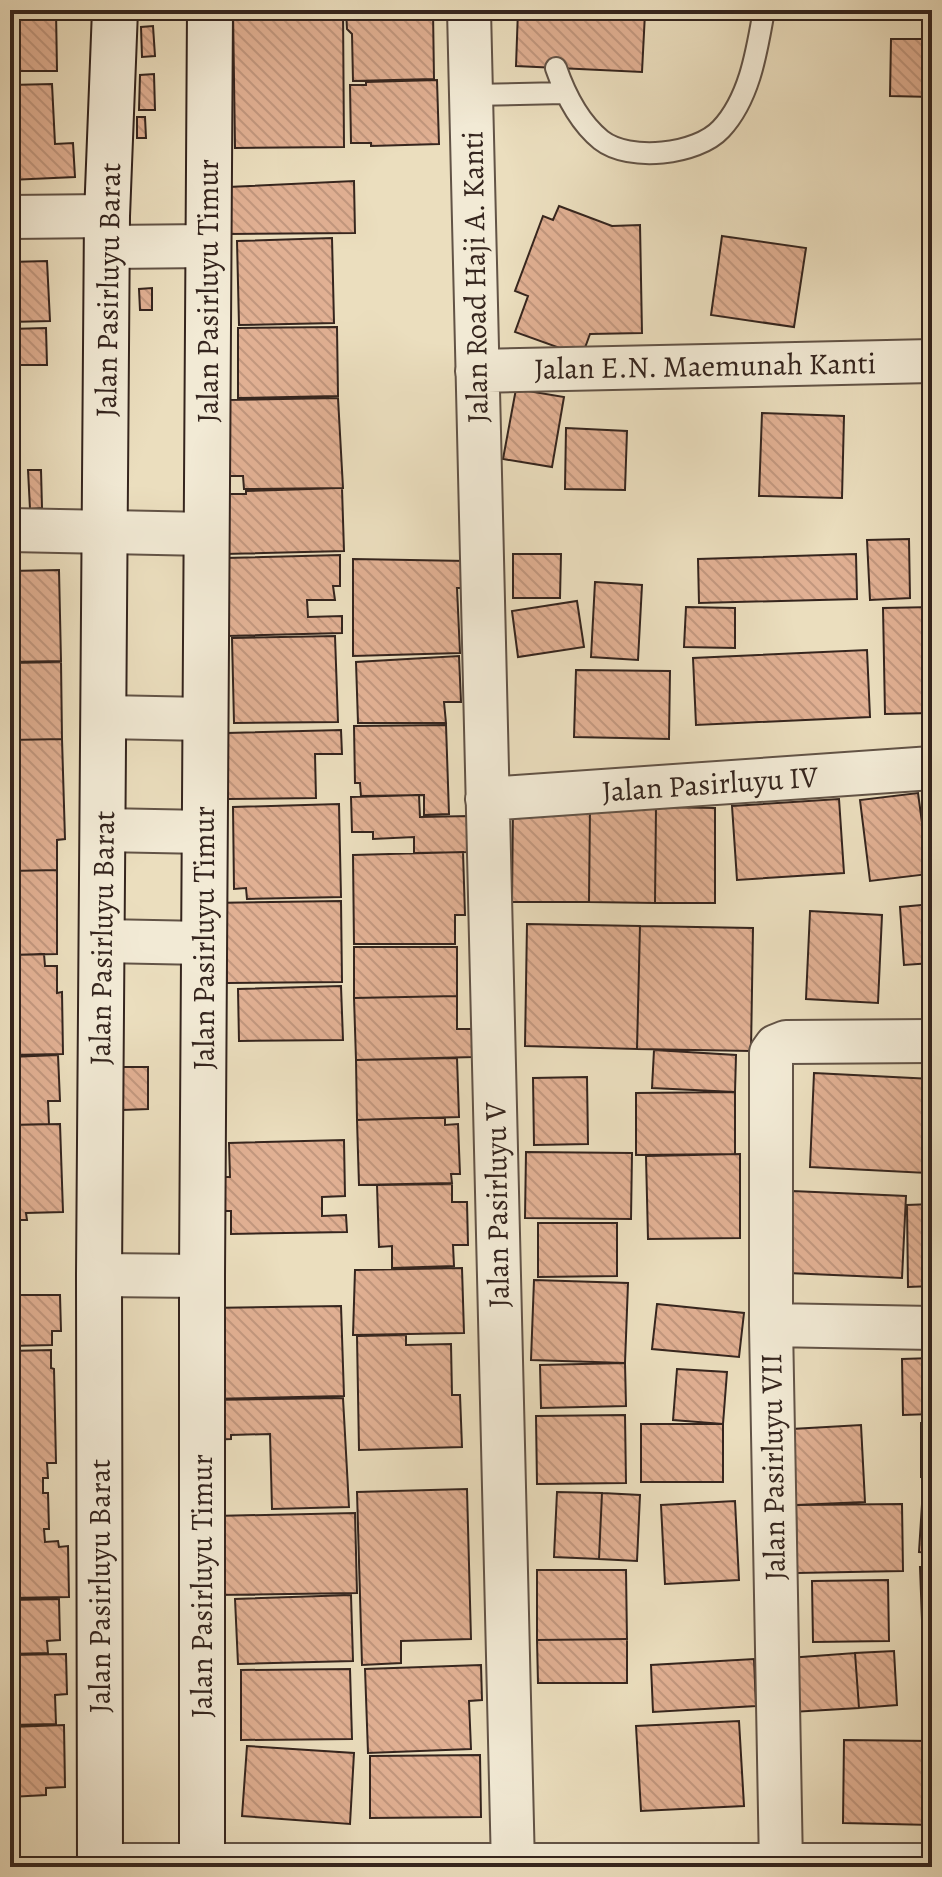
<svg xmlns="http://www.w3.org/2000/svg" width="942" height="1877" font-family="Alegreya,serif">
	<defs>
		<pattern id="building-back-hatch" width="6" height="6" patternUnits="userSpaceOnUse" patternTransform="scale(2)"><rect width="6" height="6" fill="#e1b093"/><path d="M-1 5l2 2M0 0l6 6M5-1l2 2" fill="none" stroke="#c2977e"/></pattern>
	</defs>
	<rect width="100%" height="100%" fill="#ebdebe"/>
	<filter id="stains"><feTurbulence type="fractalNoise" baseFrequency=".0025" numOctaves="4"/><feColorMatrix values="0 0 0 0 .2 0 0 0 0 .09 0 0 0 0 .02 0 0 0 .5 -.17"/></filter>
	<radialGradient id="worn" r=".72"><stop offset=".6" stop-color="#630" stop-opacity="0"/><stop offset="1" stop-color="#630" stop-opacity=".3"/></radialGradient>
	<path fill="url(#building-back-hatch)" stroke="#35251e" stroke-width="2" d="M10 10H56L57 71H10Z
		M233 10H343L344 147 235 148Z
		M346 10H433L434 79 353 81 352 34 347 29Z
		M518 10 645 13 642 72 516 66Z
		M153 26 155 56 142 57 141 27Z
		M891 39H932V97L890 96Z
		M154 74 155 110H139L140 75Z
		M437 80 439 144 371 146V143H351L350 85H366V82Z
		M52 84 55 144 73 143 75 177 10 180V85Z
		M137 117H145L146 138H137Z
		M354 181 355 233 228 234V187Z
		M559 206 612 226 640 225 642 333 590 334 582 356 515 332 528 296 515 291 543 216 553 220Z
		M722 236 806 248 794 327 711 315Z
		M332 238 334 323 239 325 237 241Z
		M47 261 50 321 10 322V262Z
		M152 288V310H140L139 289Z
		M337 327 338 396 238 398V328Z
		M46 328 47 365H10V329Z
		M516 389 564 397 552 467 503 459Z
		M338 398 343 488 244 489 243 476H227L225 400Z
		M762 413 844 416 842 498 759 496Z
		M566 428 627 431 625 490 565 489Z
		M28 470H41L42 508 30 509Z
		M342 488 344 551 224 554 223 494H246V491Z
		M909 539 910 598 870 600 867 540Z
		M513 554H561L560 598H513Z
		M856 554 857 599 699 603 698 559Z
		M340 555V586H333L335 600H307L308 617 342 616V633L226 636 225 558Z
		M353 559 467 561 468 588H457L460 653 353 656Z
		M59 570 61 661 10 662V571Z
		M595 582 642 585 638 660 591 657Z
		M577 601 584 647 518 657 512 611Z
		M686 607 735 608V648L684 647Z
		M932 607V713L885 714 883 608Z
		M335 636 338 722 234 723 232 638Z
		M867 650 870 717 696 725 693 658Z
		M459 656 461 702H444L446 723H358L356 662Z
		M61 662 62 739 10 740V663Z
		M576 670 670 671 669 739 574 737Z
		M446 725 449 814 424 815V795L361 796 360 783H355L354 726Z
		M341 730 342 754H315L316 798 228 799 227 733Z
		M62 739 65 839 57 840V870L10 871V740Z
		M918 793 929 874 870 881 860 800Z
		M929 793H932V874H929Z
		M419 795 420 817 469 816V852L414 853V837L373 839V832H352L351 797Z
		M839 799 844 873 737 880 732 806Z
		M339 804 341 897 247 899 246 888 234 889 233 807Z
		M513 806 590 807 589 902H512Z
		M590 807H656L655 903 589 902Z
		M656 807 715 808V903H655Z
		M463 852 465 915H455V944H354L353 855Z
		M57 870V954L10 955V871Z
		M341 901 342 982 227 983 224 920 210 903Z
		M932 904V963L904 965 900 907Z
		M810 911 882 915 878 1003 806 999Z
		M527 924 640 926 637 1049 525 1046Z
		M640 926 753 928 751 1051 637 1049Z
		M354 947H457V996L354 998Z
		M44 954 45 966H57V993L62 992 63 1054 10 1055V955Z
		M341 986 343 1040 239 1041 238 989Z
		M457 996V1029H474V1057L356 1060 354 998Z
		M654 1050 736 1055 735 1092 652 1088Z
		M58 1055 60 1101H48L49 1124 10 1125V1057Z
		M457 1058 459 1117 357 1120 356 1060Z
		M121 1067H148V1109L123 1110Z
		M814 1073 932 1079 927 1173 810 1167Z
		M587 1077 588 1144 534 1145 533 1078Z
		M735 1092V1154L636 1155V1093Z
		M416 1118H445V1125L458 1124 460 1174H451L452 1183 359 1185 357 1120Z
		M60 1124 63 1212 26 1213 27 1220H10V1125Z
		M344 1140 345 1196 322 1197V1216L346 1215 347 1232 231 1234V1211H224L223 1177H230L229 1143Z
		M526 1152 632 1153 631 1219 525 1218Z
		M740 1154V1238L648 1239 646 1156Z
		M452 1184V1202H467L468 1245H453L454 1266 392 1268V1246L379 1247 377 1185Z
		M792 1191 906 1196 902 1278 788 1273Z
		M932 1204V1286L908 1287 907 1205Z
		M538 1223H617V1276L538 1277Z
		M462 1268 464 1333 353 1335 355 1270Z
		M534 1280 628 1283 625 1363 531 1360Z
		M10 1295H60L61 1331H52V1345L10 1346Z
		M657 1304 744 1313 739 1357 652 1349Z
		M341 1306 344 1396 208 1399V1308Z
		M406 1335V1345L451 1344 452 1395H460L462 1447 359 1450 357 1336Z
		M51 1350V1368L54 1369 56 1463H47L48 1478H43V1493H48L49 1529H44L45 1542 58 1541 59 1547 68 1546 69 1597 10 1598V1351Z
		M932 1358V1414L903 1415 902 1359Z
		M625 1363 626 1406 541 1408 540 1365Z
		M677 1369 727 1372 723 1424 673 1420Z
		M343 1398 349 1507 272 1509 270 1434 231 1435V1439L208 1440V1400Z
		M625 1415 626 1483 537 1484 536 1416Z
		M921 1423 932 1424V1478L921 1477Z
		M641 1424H723V1482H641Z
		M861 1425 865 1502 796 1505 792 1429Z
		M923 1488H932V1553L919 1552Z
		M467 1489 471 1639 401 1641V1663L362 1665 357 1492Z
		M557 1492 602 1493 599 1559 554 1557Z
		M602 1493 640 1495 637 1561 599 1559Z
		M735 1501 739 1580 665 1584 661 1505Z
		M902 1504 903 1571 797 1573 796 1505Z
		M355 1513 357 1593 215 1595 214 1516Z
		M920 1567H932V1620H922Z
		M537 1570H626L627 1639 537 1640Z
		M888 1580 889 1641 813 1642 812 1581Z
		M351 1595 353 1661 238 1664 235 1599Z
		M59 1599 60 1640 47 1641 48 1653 10 1654V1600Z
		M627 1639V1683H538L537 1640Z
		M894 1651 897 1705 859 1708 855 1653Z
		M855 1653 859 1708 792 1712 788 1658Z
		M66 1654 67 1694 55 1695 56 1724 10 1725V1655Z
		M754 1659 756 1706 653 1712 651 1665Z
		M481 1665 482 1700 469 1701 471 1749 368 1753 365 1669Z
		M350 1669 352 1739 241 1740V1670Z
		M739 1721 744 1806 641 1811 636 1726Z
		M64 1725 65 1787 46 1788V1795L10 1797V1727Z
		M844 1740 932 1741V1825L843 1823Z
		M247 1746 354 1753 350 1824 242 1816Z
		M480 1755 481 1817 370 1818V1756Z"/>
	<g fill="none" stroke-linecap="round" stroke-linejoin="round">
		<defs>
			<path id="lane" d="M556 68C565 94 579 122 601 140 629 162 697 155 721 129 750 98 757 50 764 10
				M471 95 564 93"/>
			<path id="street" d="M469 10 513 1867
				M10 217 107 216
				M107 247 209 246
				M477 371 932 361
				M10 530 207 534
				M104 717 206 719
				M487 799 932 768
				M103 830 205 832
				M102 941 204 943
				M99 1275 202 1276
				M771 1325 932 1328
				M100 1865H932
				M781 1866 771 1325V1053L776 1046 786 1042 932 1041"/>
			<path id="secondary" d="M100 1867 99 1275 107 216 115 10
				M202 1867V1276L210 10"/>
		</defs>
		<use href="#lane" stroke="#625346" stroke-width="24"/>
		<use href="#street" stroke="#625346" stroke-width="46"/>
		<use href="#secondary" stroke="#35251e" stroke-width="48"/>
		<use href="#lane" stroke="#f2ead5" stroke-width="20"/>
		<use href="#street" stroke="#f2ead5" stroke-width="42"/>
		<use href="#secondary" stroke="#f2ead5" stroke-width="44"/>
	</g>
	<g text-anchor="middle" stroke-width="6" stroke-linejoin="round" paint-order="stroke">
		<g font-size="30" fill="#35251e" stroke="#f2ead5">
			<text transform="translate(475 277) rotate(-91)" y="10">Jalan Road Haji A. Kanti</text>
			<text transform="translate(108 290) rotate(-89)" y="10">Jalan Pasirluyu Barat</text>
			<text transform="translate(208 291) rotate(-90)" y="10">Jalan Pasirluyu Timur</text>
			<text transform="translate(705 366) rotate(-1)" y="10">Jalan E.N. Maemunah Kanti</text>
			<text transform="translate(710 784) rotate(-4)" y="10">Jalan Pasirluyu IV</text>
			<text transform="translate(102 938) rotate(-89)" y="10">Jalan Pasirluyu Barat</text>
			<text transform="translate(204 938) rotate(-90)" y="10">Jalan Pasirluyu Timur</text>
			<text transform="translate(497 1205) rotate(-91)" y="10">Jalan Pasirluyu V</text>
			<text transform="translate(773 1467) rotate(-91)" y="10">Jalan Pasirluyu VII</text>
			<text transform="translate(100 1586) rotate(-90)" y="10">Jalan Pasirluyu Barat</text>
			<text transform="translate(202 1586) rotate(-90)" y="10">Jalan Pasirluyu Timur</text>
		</g>
	</g>
	<rect width="942" height="1877" fill="none" stroke="#ebdebe" stroke-width="40"/>
	<rect x="12" y="12" width="918" height="1853" fill="none" stroke="#35251e" stroke-width="4"/>
	<rect x="20" y="20" width="902" height="1837" fill="none" stroke="#35251e" stroke-width="2"/>
	<rect width="100%" height="100%" filter="url(#stains)"/>
	<rect width="100%" height="100%" fill="url(#worn)"/>
</svg>
